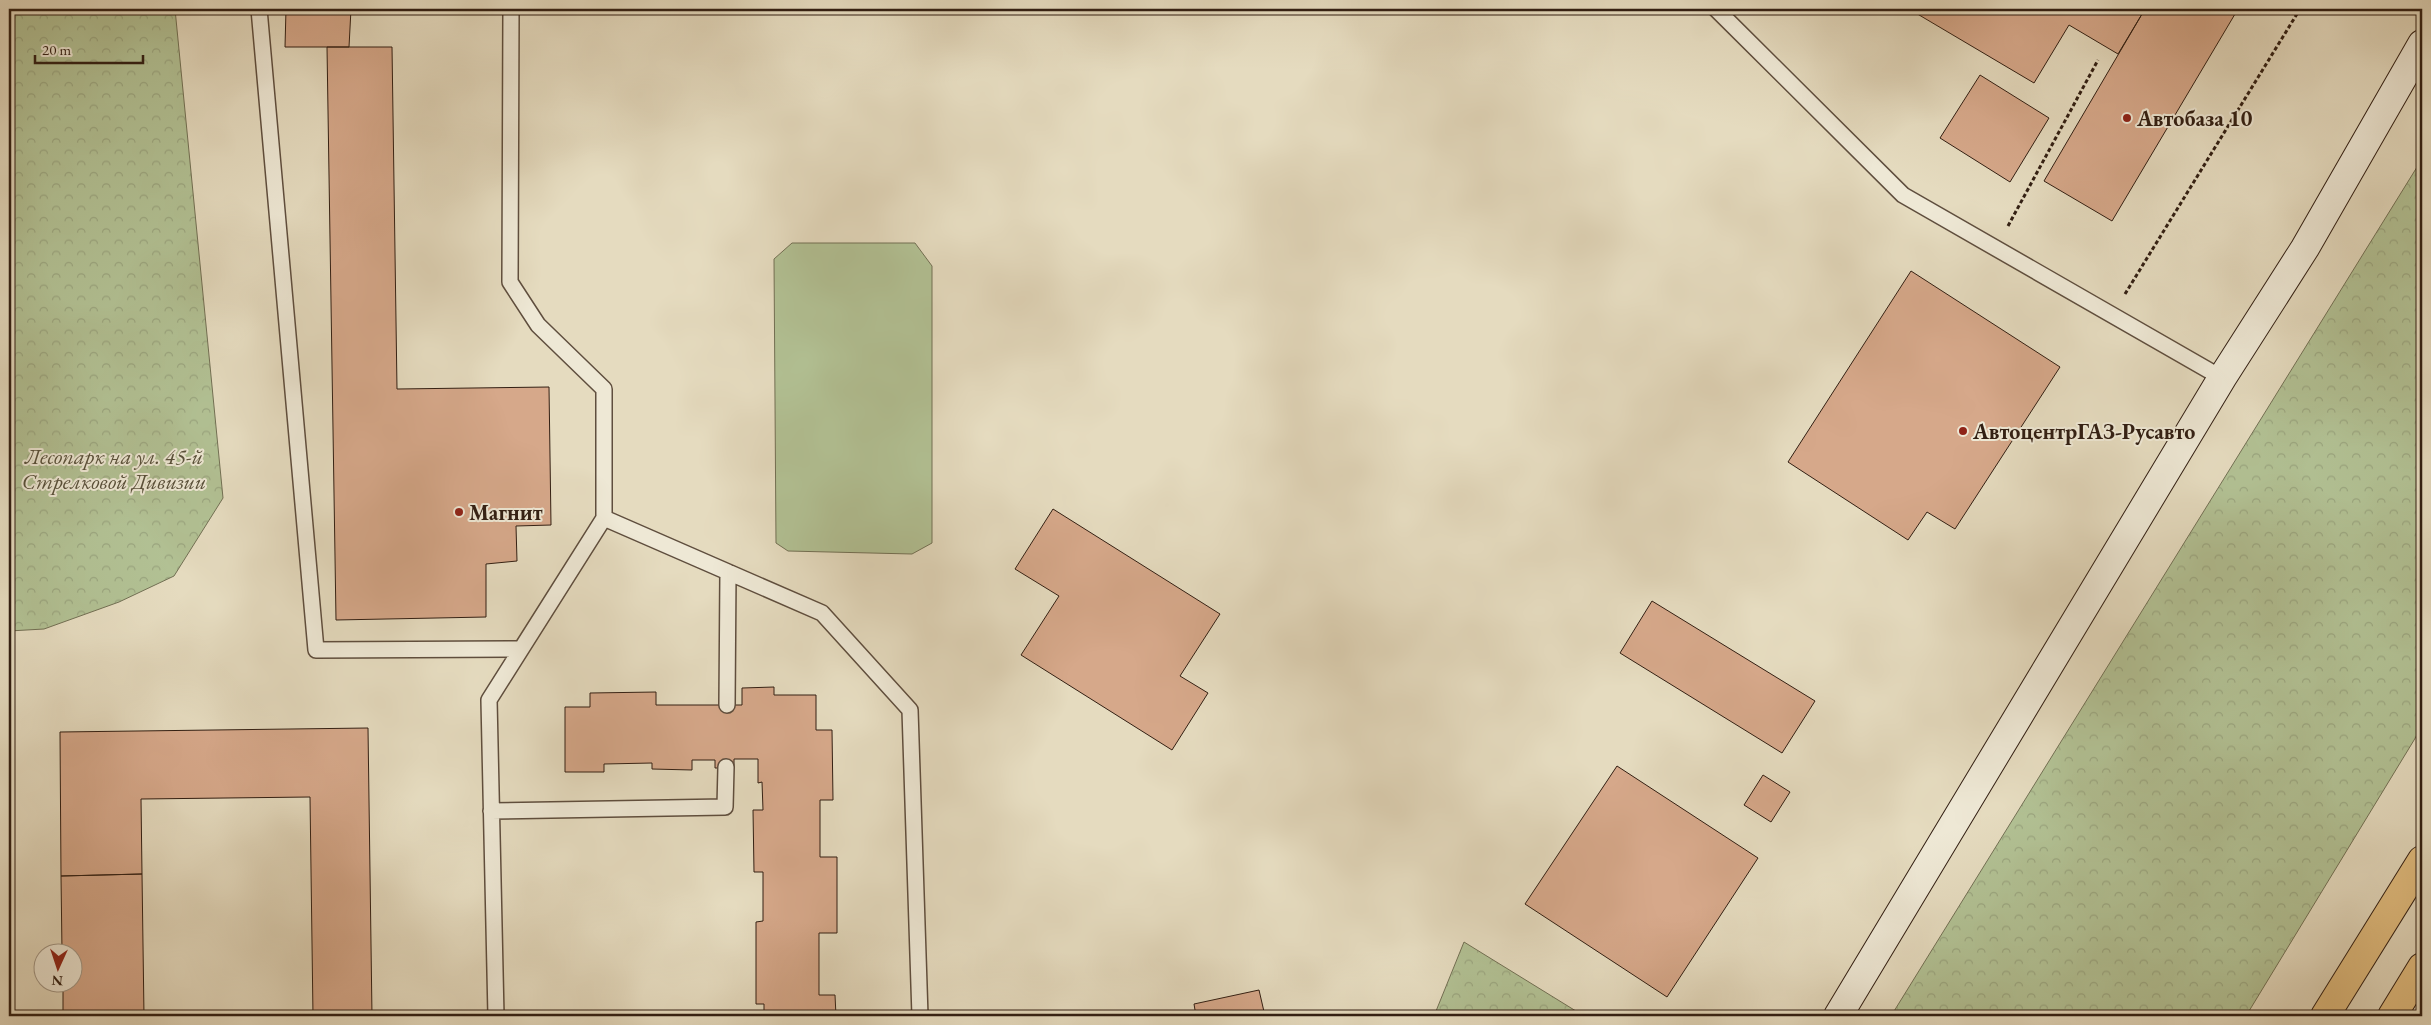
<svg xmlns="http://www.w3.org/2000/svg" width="2431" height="1025" font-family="'EB Garamond',serif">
	<defs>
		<pattern id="forest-crowns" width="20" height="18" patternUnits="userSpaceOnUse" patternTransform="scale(1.25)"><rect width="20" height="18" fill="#b2c194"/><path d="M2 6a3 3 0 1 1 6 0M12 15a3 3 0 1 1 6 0" fill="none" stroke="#9aa57f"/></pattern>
	</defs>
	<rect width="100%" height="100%" fill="#e5dbbf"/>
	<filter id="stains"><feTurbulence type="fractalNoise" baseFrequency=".004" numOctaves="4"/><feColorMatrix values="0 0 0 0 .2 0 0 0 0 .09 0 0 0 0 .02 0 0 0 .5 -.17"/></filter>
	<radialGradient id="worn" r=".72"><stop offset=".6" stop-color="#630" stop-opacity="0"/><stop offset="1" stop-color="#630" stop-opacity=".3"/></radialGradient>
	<path fill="url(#forest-crowns)" stroke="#727054" d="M9 9H175L223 498 174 576 119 602 44 629 9 631Z
		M2422 159V727L2246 1016H1891Z
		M1464 942 1584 1016H1434Z"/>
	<path fill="#b2c194" stroke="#727054" d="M792 243H915L932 266V543L912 554 788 551 776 543 774 259Z"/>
	<path fill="#d6a88a" stroke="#321f13" d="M286 9H351L349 47H285Z
		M1909 9H2133L2142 14 2118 54 2069 25 2034 83Z
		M2145 9H2238L2112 221 2044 181Z
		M327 47H392L397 389 549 387 551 525 516 526 517 561 486 564V617L336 620Z
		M1980 75 2049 118 2010 182 1940 138Z
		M1911 271 2060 367 1955 529 1927 512 1908 540 1788 462Z
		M1053 509 1220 614 1180 676 1208 693 1172 750 1021 655 1059 596 1015 569Z
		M1652 601 1815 701 1782 753 1620 653Z
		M774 687V695H816V730H832L833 800H820V857H837V933H819V995H835L836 1016H764V1004H756V922L763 921V872H754L753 810H763L762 782 758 783V759H734V768H715V760H692V770L652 769V763L604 764V772H565V707H590V693L656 692V705H742V688Z
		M368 728 372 1016H313L310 797 141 799 142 874 61 876 60 732Z
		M1617 766 1758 858 1667 997 1525 904Z
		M1763 775 1790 792 1771 822 1744 805Z
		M142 874 144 1016H63V982H72V952H62L61 876Z
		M1259 990 1265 1016H1196L1194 1004Z"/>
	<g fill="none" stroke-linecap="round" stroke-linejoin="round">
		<defs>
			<path id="lane" d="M259 9 316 650 521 649
				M1716 9 1903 195 2222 378
				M604 518 822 613 910 710 920 1016
				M727 705 728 572
				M491 811 725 807 726 767
				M496 1016 489 700 604 518V389L538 325 510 282 511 9"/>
			<path id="secondary" d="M1838 1016 2222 378 2305 248 2422 44"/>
			<path id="highway" d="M2325 1016 2422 860
				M2392 1016 2422 967"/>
		</defs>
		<use href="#lane" stroke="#5f4e3e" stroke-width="18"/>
		<use href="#secondary" stroke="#321f13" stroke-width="30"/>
		<use href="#highway" stroke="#321f13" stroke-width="30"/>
		<path stroke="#321f13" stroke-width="3" stroke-dasharray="4 2.5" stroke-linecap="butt" d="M2008 226 2098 60
			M2125 294 2300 9"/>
		<use href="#lane" stroke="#eee8d5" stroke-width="15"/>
		<use href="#secondary" stroke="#eee8d5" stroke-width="28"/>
		<use href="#highway" stroke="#e2be80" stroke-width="28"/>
	</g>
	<g fill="#8f2418" stroke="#eee8d5" stroke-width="2">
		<circle cx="2127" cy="118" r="5"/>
		<circle cx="1963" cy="431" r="5"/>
		<circle cx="459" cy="512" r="5"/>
	</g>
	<g text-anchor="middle" stroke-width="4" stroke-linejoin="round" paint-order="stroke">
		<g font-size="22" font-weight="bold" fill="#321f13" stroke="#eee8d5" text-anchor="start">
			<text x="2137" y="126">Автобаза 10</text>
			<text x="1973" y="439">АвтоцентрГАЗ-Русавто</text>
			<text x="469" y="520">Магнит</text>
		</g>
		<g font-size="22" font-style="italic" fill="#58503a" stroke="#eee8d5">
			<text x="114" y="464">Лесопарк на ул. 45-й<tspan x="114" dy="25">Стрелковой Дивизии</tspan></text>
		</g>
	</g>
	<rect width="2431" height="1025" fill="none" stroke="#e5dbbf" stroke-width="30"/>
	<rect x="10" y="10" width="2411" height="1005" fill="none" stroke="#321f13" stroke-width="2.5"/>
	<rect x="15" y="15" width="2401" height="995" fill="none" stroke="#321f13"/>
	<g transform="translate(58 968) rotate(183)"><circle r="24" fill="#eee8d5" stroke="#a39887"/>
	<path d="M0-4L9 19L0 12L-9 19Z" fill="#8f2418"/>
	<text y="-8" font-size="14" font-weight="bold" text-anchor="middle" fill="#321f13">N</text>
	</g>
	<path d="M35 55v8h108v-8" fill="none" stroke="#321f13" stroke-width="2.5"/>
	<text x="42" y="55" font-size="15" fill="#321f13" stroke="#eee8d5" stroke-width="4" paint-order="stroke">20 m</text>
	<rect width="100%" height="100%" filter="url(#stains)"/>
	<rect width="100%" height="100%" fill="url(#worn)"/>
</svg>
